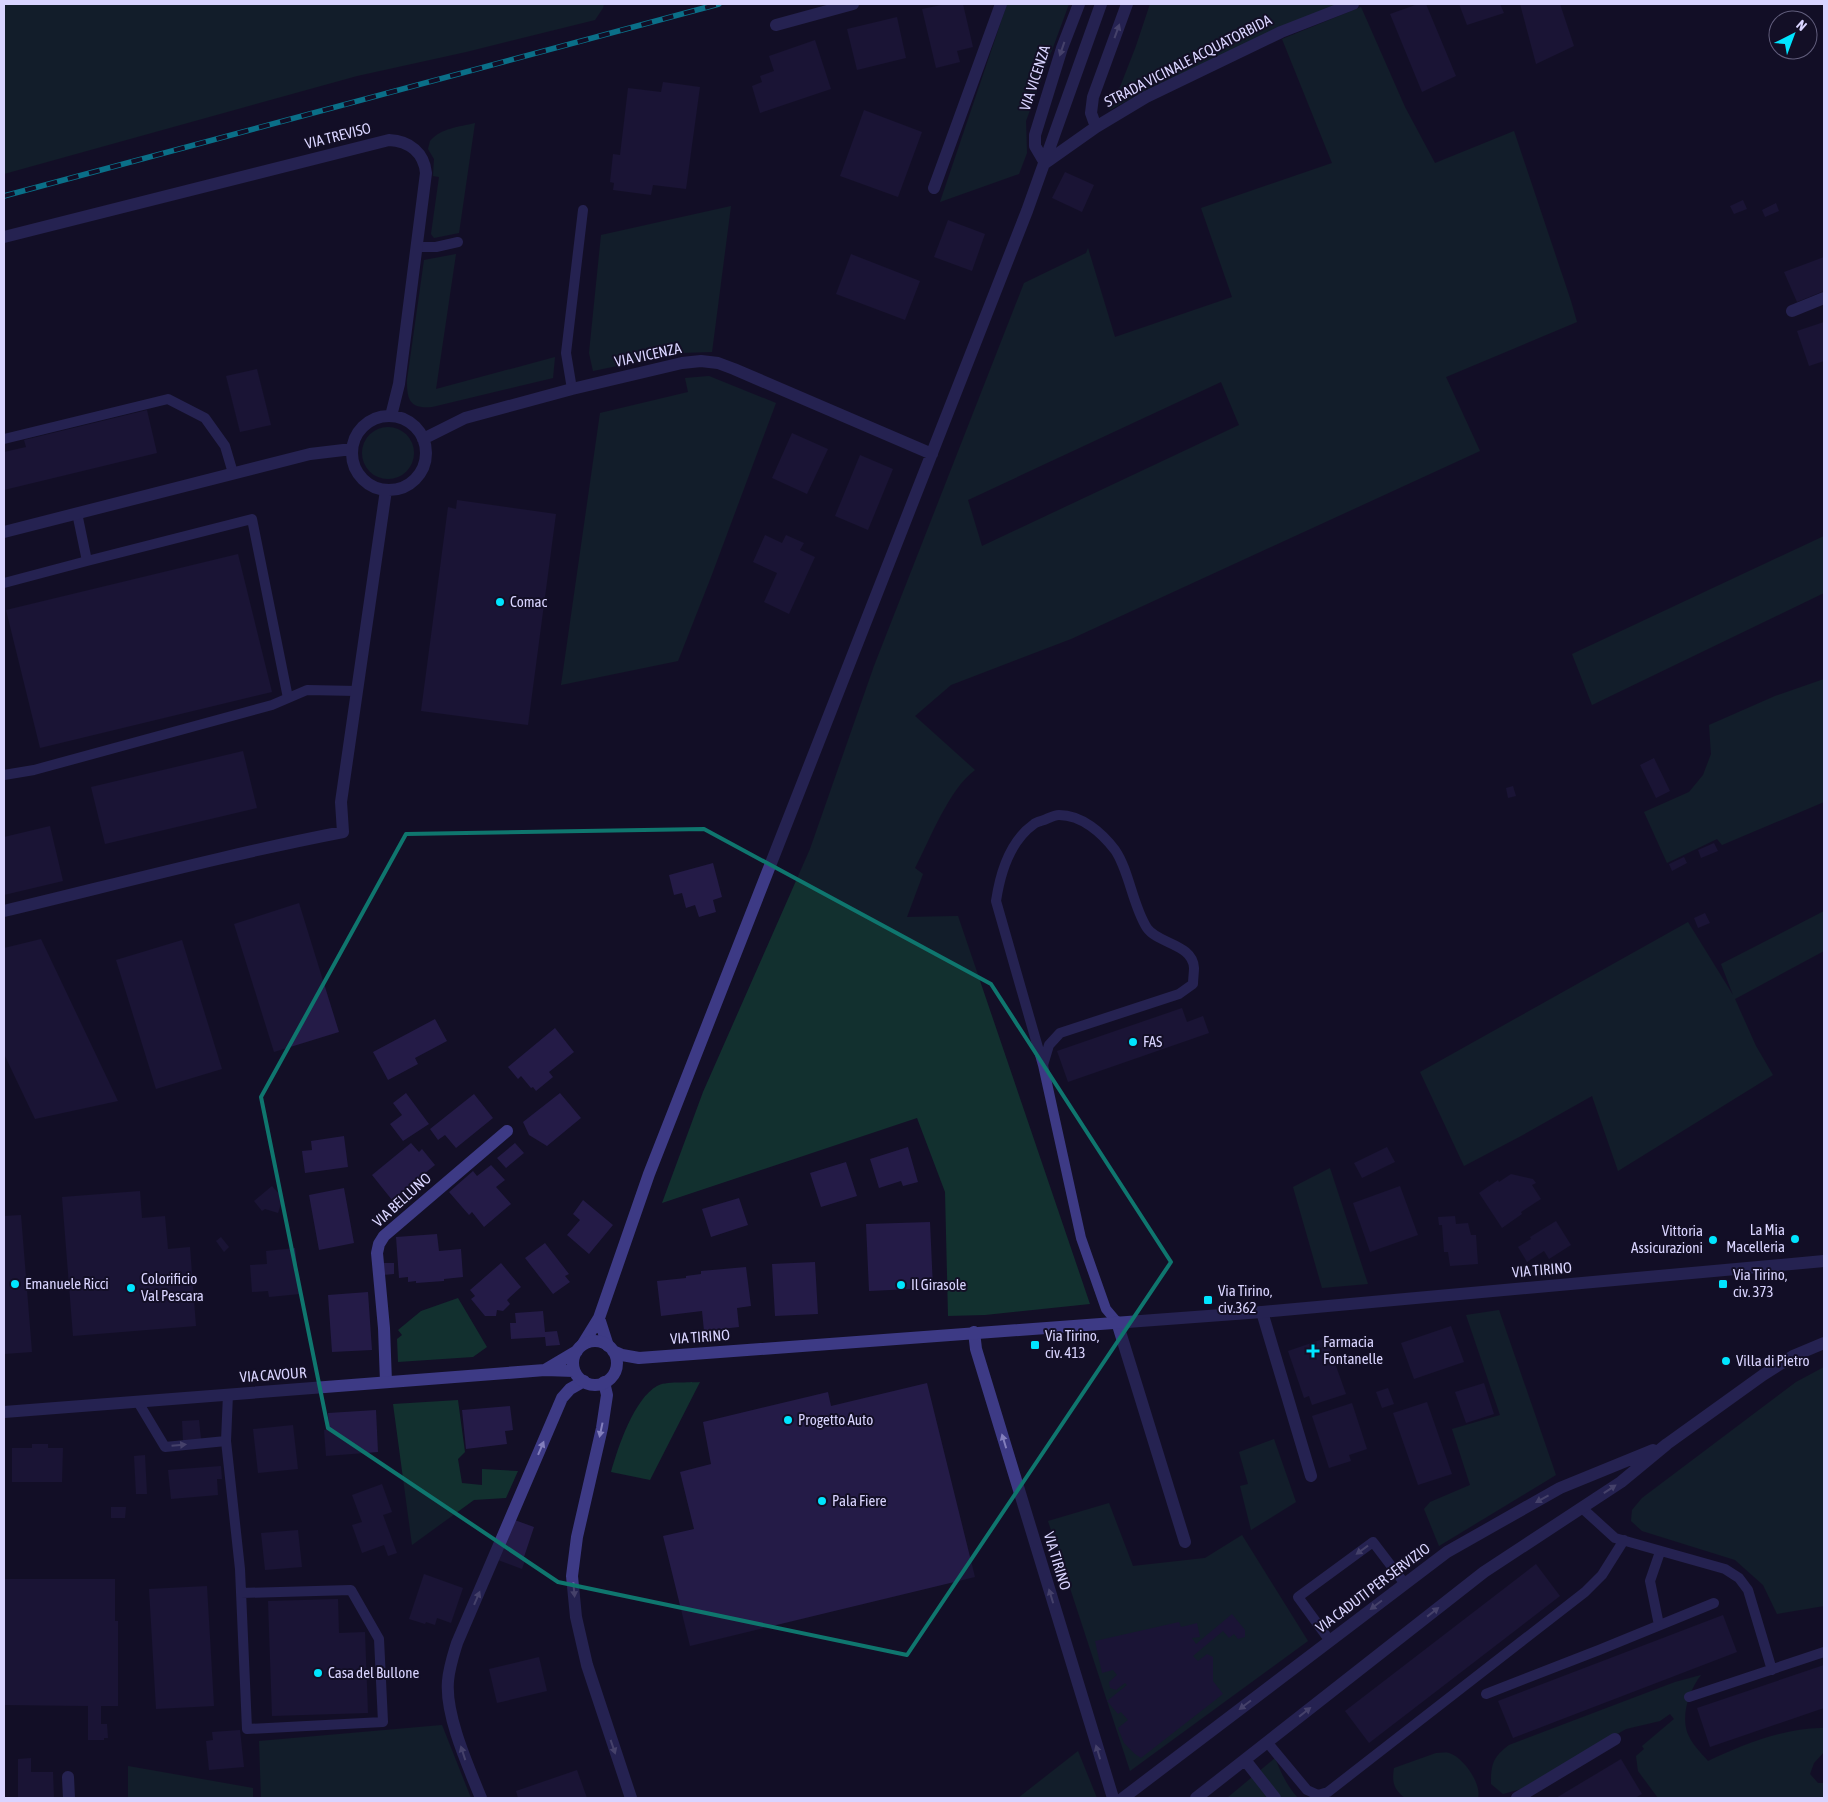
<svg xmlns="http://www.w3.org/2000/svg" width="1828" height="1802" font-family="'Asap Condensed',sans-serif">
	<rect width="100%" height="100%" fill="#130f26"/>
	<path fill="#12302f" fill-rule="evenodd" d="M4 4H604L603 8 595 20 466 52 357 76 4 174Z
		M1007 4H1069L1026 121 1027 153 1019 174 940 202Z
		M1150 4H1340L1155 86 1110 110 1106 105 1120 87 1136 46Z
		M1361 7 1405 107 1435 163 1514 131 1571 301 1577 322 1446 377 1480 451 1071 639 951 685 915 716 975 770C949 789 930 839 915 868L923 874 907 917 958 916 1090 1304 985 1315 948 1316 945 1192 917 1118 662 1203 703 1092 810 849 874 666 1024 283 1086 253 1088 248 1115 337 1232 297 1201 208 1332 163 1282 39ZM1221 382 1239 425 982 546 968 500Z
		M475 123 459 233 434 238 431 234 439 177 433 176 434 159 428 149 430 141C441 128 459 127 475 123Z
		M731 206 712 352 680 353 593 371 589 353 601 235Z
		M456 254 436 389 555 357 553 378 432 407C409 409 407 399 407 380L424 260Z
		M709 376 776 403 711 577 678 661 561 685 600 413 688 392 685 378Z
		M362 453a26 26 0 1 1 52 0a26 26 0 1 1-52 0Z
		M1824 536V593L1592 705 1572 654Z
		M1824 679V802L1722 845 1717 839 1667 863 1644 812 1689 792 1703 775 1711 754 1709 725 1775 696Z
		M1824 911V951L1735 999 1756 1046 1773 1075 1618 1171 1592 1096 1521 1136 1464 1166 1420 1072 1688 922 1733 995 1721 964Z
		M1330 1168 1368 1284 1322 1288 1293 1187Z
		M458 1298 487 1347 473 1357 398 1362 397 1339 402 1335 398 1330 421 1311Z
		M1499 1310 1556 1475 1439 1546 1424 1509 1430 1502 1470 1485 1452 1429 1500 1415 1466 1315Z
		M1824 1367V1606L1777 1614 1763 1585 1735 1560 1642 1531 1631 1521 1632 1510 1642 1498 1796 1382Z
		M700 1382 650 1480 611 1472C618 1447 634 1399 657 1386 664 1381 690 1383 700 1382Z
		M458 1400 465 1452 458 1459 462 1483 482 1485V1469L518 1471 506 1498 474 1500 412 1545 393 1404Z
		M1274 1439 1296 1502 1251 1530 1240 1486 1248 1484 1239 1452Z
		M1109 1503 1133 1566 1205 1558 1242 1535 1308 1641 1130 1771 1048 1521Z
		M1701 1675C1690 1689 1681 1713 1687 1732 1691 1743 1700 1752 1708 1761 1741 1745 1787 1727 1824 1728V1752L1814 1763 1810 1774 1818 1783H1824V1798H1658L1638 1771 1636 1756 1644 1749 1642 1746 1674 1719 1670 1714 1660 1721 1626 1729 1521 1789 1503 1794 1491 1784C1491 1764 1493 1757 1509 1745L1675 1682Z
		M442 1725 471 1798H261L259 1741Z
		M1078 1751 1097 1798H1018Z
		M1436 1753C1440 1753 1445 1752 1449 1753 1463 1757 1482 1784 1478 1798H1405C1393 1789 1392 1781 1394 1768Z
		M1275 1758C1281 1773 1287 1786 1298 1798H1227Z
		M128 1766 253 1788V1798H128Z"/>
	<path fill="#241b47" d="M946 4H963L973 47 957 51 960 62 936 68 922 9Z
		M1418 4H1426L1456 76 1422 92 1390 14Z
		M1459 4H1500L1504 13 1467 25Z
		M1520 4H1560L1574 46 1536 64Z
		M897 17 906 58 857 70 847 29Z
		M815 40 831 89 760 113 752 86 762 82 760 76 774 71 769 56Z
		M663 82 700 87 686 189 653 185 651 195 613 190 614 183 610 182 613 154 620 155 628 88 661 92Z
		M864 110 922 132 898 197 840 176Z
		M1065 172 1094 185 1082 212 1052 198Z
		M1743 200 1747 209 1734 214 1730 206Z
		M1776 203 1779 211 1765 217 1762 210Z
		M948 220 985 234 972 271 934 257Z
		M851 254 920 281 905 320 836 294Z
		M1824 257V291L1797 302 1784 272Z
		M1824 322V361L1809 366 1797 331Z
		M257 369 271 425 240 432 226 376Z
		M147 410 157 453 4 490V452L26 447 24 440Z
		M792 433 828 449 807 494 772 478Z
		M860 455 893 469 868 530 835 516Z
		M457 500 556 514 528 725 421 711 448 507 456 509Z
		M765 535 782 543 786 535 804 543 800 550 815 557 789 614 764 602 777 573 753 562Z
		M238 554 272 692 40 748 6 610Z
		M243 751 257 808 105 844 91 787Z
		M1654 758 1670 791 1656 798 1640 765Z
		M1513 786 1516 796 1508 798 1506 788Z
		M50 826 63 881 4 895V837Z
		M1714 843 1718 851 1701 858 1698 850Z
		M1684 857 1687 863 1672 871 1669 864Z
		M713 863 722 897 713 900 716 912 699 917 695 905 686 908 682 893 674 895 669 875Z
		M299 903 339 1032 274 1052 234 924Z
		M1705 913 1710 923 1698 928 1694 918Z
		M41 939 118 1101 35 1119 4 1054V948Z
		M182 940 222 1069 156 1089 116 960Z
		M1182 1008 1187 1022 1203 1016 1209 1033 1068 1082 1057 1051Z
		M435 1019 447 1041 415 1058 418 1064 388 1080 373 1052Z
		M555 1028 574 1052 549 1072 553 1077 536 1091 533 1087 531 1088 521 1076 518 1079 508 1067Z
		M406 1093 429 1124 403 1141 390 1124 402 1115 393 1103Z
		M560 1093 581 1118 547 1146 529 1135 523 1122Z
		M474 1094 493 1118 456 1148 445 1135 438 1140 430 1129Z
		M344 1136 348 1167 305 1173 302 1151 312 1150 311 1141Z
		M411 1143 419 1152 422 1149 435 1165 392 1200 372 1175Z
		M515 1143 524 1153 506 1168 497 1158Z
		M908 1147 918 1182 903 1186 901 1181 879 1188 870 1159Z
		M1387 1147 1395 1162 1362 1178 1354 1163Z
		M846 1162 857 1196 821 1207 810 1173Z
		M491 1165 505 1180 496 1187 511 1204 484 1227 472 1212 469 1215 449 1192 473 1171 477 1176Z
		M1511 1174 1533 1179 1536 1183 1532 1185 1541 1199 1521 1212 1522 1214 1502 1228 1479 1193 1498 1180 1499 1182Z
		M272 1186 283 1198 278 1213 265 1209 262 1211 254 1201Z
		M1400 1186 1418 1235 1370 1252 1353 1203Z
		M344 1188 354 1243 319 1250 309 1195Z
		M140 1191 142 1218 165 1216 168 1249 190 1247 196 1326 73 1336 62 1197Z
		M739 1198 748 1225 711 1237 702 1209Z
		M583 1200 613 1225 589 1254 567 1235 580 1220 573 1214Z
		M21 1215 32 1352 4 1354V1216Z
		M1455 1216 1456 1224 1468 1223 1471 1235H1476L1478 1264 1450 1266 1448 1252H1444L1442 1225H1439L1438 1217Z
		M1556 1221 1571 1245 1549 1259 1544 1251 1527 1262 1518 1247 1531 1239 1530 1237Z
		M930 1222 933 1288 869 1291 866 1224Z
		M437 1234 439 1251 461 1249 463 1277 444 1279V1281L416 1283V1281L408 1282V1277L399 1278 396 1237Z
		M221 1237 229 1247 224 1252 216 1241Z
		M545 1243 569 1274 565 1276 570 1282 553 1294 525 1258Z
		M295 1248 300 1294 269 1297 268 1291 252 1292 250 1265 267 1264 266 1251Z
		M815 1262 818 1314 775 1316 772 1264Z
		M382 1263H394V1274L383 1275Z
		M501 1263 521 1287 507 1300 510 1304 503 1311 497 1310 496 1316H485L471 1299 475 1296 470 1290Z
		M746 1267 751 1306 737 1308 739 1327 704 1331 702 1311 661 1316 657 1281 686 1278V1276L701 1274V1271Z
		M368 1292 372 1350 332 1352 328 1295Z
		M543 1311 545 1332 557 1331 560 1345 546 1346 545 1337 511 1339 510 1323H516L515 1313Z
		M1451 1326 1464 1362 1414 1379 1401 1343Z
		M1326 1338 1346 1394 1312 1405 1309 1396 1304 1398 1288 1351Z
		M927 1383 975 1577 690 1646 663 1536 694 1529 680 1472 711 1464 703 1422 828 1392 831 1406Z
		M1484 1383 1494 1414 1466 1423 1455 1392Z
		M1388 1388 1394 1404 1382 1408 1376 1392Z
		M1427 1402 1452 1474 1418 1485 1393 1413Z
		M1352 1403 1367 1449 1349 1455 1351 1461 1329 1468 1312 1416Z
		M510 1406 513 1430 505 1431 507 1444 466 1449 462 1410Z
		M376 1410 378 1452 326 1456 324 1430 329 1429 328 1413Z
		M199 1420 201 1439 183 1441 182 1421Z
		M293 1425 298 1469 258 1473 253 1429Z
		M32 1444H48V1448H63L62 1482H12V1448H32Z
		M145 1455 147 1494H136L134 1456Z
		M221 1466 222 1479H217L218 1495 171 1499 168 1470Z
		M382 1484 392 1512 383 1515 397 1553 388 1556 384 1545 362 1553 352 1525 362 1522 352 1495Z
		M111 1507H126L125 1518H111Z
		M512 1519 534 1527 524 1557 526 1558 522 1569 498 1560Z
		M298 1530 302 1567 265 1570 261 1533Z
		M1536 1564 1560 1596 1369 1743 1345 1711Z
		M424 1574 463 1588 451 1623 437 1618 435 1625 426 1622 425 1624 409 1619Z
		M4 1579H115V1621H118V1706H101V1724H107L108 1738H104V1740H88V1706L4 1705Z
		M207 1586 214 1706 156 1709 149 1589Z
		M338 1599 339 1633 365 1632 368 1713 272 1716 268 1601Z
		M1232 1614 1245 1630V1637L1238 1639 1234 1634 1229 1638 1223 1631 1193 1656 1198 1661 1207 1654 1213 1657V1681L1223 1694 1141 1758 1135 1754 1124 1743 1118 1728 1128 1720 1121 1712 1118 1714 1107 1701 1127 1685 1125 1683 1116 1690 1110 1688 1109 1682 1117 1675 1113 1670 1102 1673 1095 1641 1179 1622 1181 1627 1197 1623 1200 1637 1192 1638 1196 1644Z
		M1723 1615 1737 1652 1513 1738 1498 1701Z
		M539 1657 547 1691 497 1703 489 1669Z
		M1824 1665V1708L1710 1747 1697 1708Z
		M240 1730 244 1767 209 1770 206 1741 213 1740 212 1732Z
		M31 1758V1772H53L54 1798H18V1759Z
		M1621 1759 1642 1794 1635 1798H1556Z
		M577 1770 587 1798H518L516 1791Z"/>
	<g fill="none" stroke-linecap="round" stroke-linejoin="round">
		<path stroke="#3d3a85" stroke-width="10" d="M417 247H436L458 242
			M572 389 566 353 583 210
			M4 439 168 399 205 418 225 446 233 473
			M77 513 87 561 252 519 288 698
			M4 583 87 561
			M4 775 34 770 272 705 307 690 357 691
			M1043 1065 1049 1045 1060 1033 1179 994 1193 984C1193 979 1194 973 1194 968 1193 944 1158 944 1147 928 1133 907 1129 870 1115 850 1102 833 1082 815 1059 815 1054 815 1049 818 1044 820 1041 821 1036 822 1034 824 1010 841 1000 874 996 901L1043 1065 1081 1238 1106 1309 1117 1322
			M228 1394 226 1441 240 1569 247 1729 383 1722 379 1639 351 1590 241 1593
			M138 1402 165 1447 226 1441
			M1582 1508 1615 1538 1725 1569 1739 1578 1748 1590 1772 1670
			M1659 1625 1650 1581 1660 1552
			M1330 1641 1298 1597 1373 1542 1405 1584
			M1486 1694 1599 1650 1714 1603
			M1689 1697 1824 1652
			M1267 1742 1307 1790 1318 1795 1328 1792 1585 1592 1602 1575 1624 1540"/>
		<path stroke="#3d3a85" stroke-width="12" d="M776 25 853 4
			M1096 127 1091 113 1093 97 1127 4
			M1045 163 1096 127 1146 97 1281 32 1353 4
			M1045 163 1035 146V135L1062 48 1079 4
			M934 188 1001 4
			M4 237 389 140C410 141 424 153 426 173L399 384 391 416
			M1792 311 1824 298
			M352 453a37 37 0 1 1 74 0a37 37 0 1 1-74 0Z
			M423 439 465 418 572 389 682 363 701 361 718 363 734 369 932 454
			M4 532 310 454 352 449
			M4 911C117 884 229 854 343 832L341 802 386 490
			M1262 1312 1311 1476
			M599 1318 608 1346
			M1117 1322 1185 1542
			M974 1332 976 1349 1113 1798
			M583 1344 599 1318 649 1174 1027 211 1101 4
			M386 1382 384 1328 377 1253 379 1244 384 1236 507 1131
			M604 1382 607 1395 602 1428 577 1537 572 1576 576 1617 587 1665 631 1798
			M1245 1760 1275 1798
			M68 1777 69 1798
			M481 1798C468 1766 445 1715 448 1681 449 1668 453 1656 457 1643L562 1398 570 1389 584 1381
			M1123 1798 1447 1552 1560 1488 1653 1450
			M1196 1798 1484 1572 1621 1482 1667 1444 1763 1375 1793 1356 1824 1343
			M1517 1798 1615 1739"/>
		<path stroke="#3d3a85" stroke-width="12" d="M573 1363a22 22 0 1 1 44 0a22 22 0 1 1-44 0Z
			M613 1351 622 1355 639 1358 1262 1312 1824 1261
			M545 1370 577 1351
			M4 1412 545 1370 574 1371"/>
		<defs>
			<path id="rail" d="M4 196 719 4"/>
		</defs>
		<use href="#rail" stroke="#00e5ff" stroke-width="5.5"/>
		<use href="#rail" stroke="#130f26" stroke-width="4" stroke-dasharray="11" stroke-linecap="butt"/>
	</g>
	<defs><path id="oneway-solid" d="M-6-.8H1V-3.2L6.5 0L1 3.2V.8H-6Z" transform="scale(1.25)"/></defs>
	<g fill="#837fbc">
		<use href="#oneway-solid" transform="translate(1117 31) rotate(-70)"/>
		<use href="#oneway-solid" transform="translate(1062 49) rotate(109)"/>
		<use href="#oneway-solid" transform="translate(601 1430) rotate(102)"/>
		<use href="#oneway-solid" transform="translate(1004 1441) rotate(-107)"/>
		<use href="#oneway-solid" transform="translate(179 1445) rotate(-5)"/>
		<use href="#oneway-solid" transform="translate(541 1448) rotate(-67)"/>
		<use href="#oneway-solid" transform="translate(1610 1489) rotate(-34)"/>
		<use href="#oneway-solid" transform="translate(1542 1499) rotate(151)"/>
		<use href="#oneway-solid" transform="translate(1362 1550) rotate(144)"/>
		<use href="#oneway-solid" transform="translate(574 1590) rotate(85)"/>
		<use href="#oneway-solid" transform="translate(1051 1596) rotate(-107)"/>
		<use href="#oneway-solid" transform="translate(477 1598) rotate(-67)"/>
		<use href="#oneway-solid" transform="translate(1376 1605) rotate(143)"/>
		<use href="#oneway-solid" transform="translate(1433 1612) rotate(-38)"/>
		<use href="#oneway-solid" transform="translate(1245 1705) rotate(143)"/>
		<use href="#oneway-solid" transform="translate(1305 1712) rotate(-38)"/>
		<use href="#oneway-solid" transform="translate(613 1747) rotate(71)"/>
		<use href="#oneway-solid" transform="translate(1098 1752) rotate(-107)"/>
		<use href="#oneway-solid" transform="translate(463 1753) rotate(-108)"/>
	</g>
	<path d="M0 0H1828V1802H0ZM704 829 991 984 1171 1262 907 1655 558 1582 328 1428 261 1097 406 834Z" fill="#130f26" fill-opacity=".55" fill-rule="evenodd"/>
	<path fill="none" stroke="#0f766e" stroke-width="4" stroke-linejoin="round" d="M704 829 991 984 1171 1262 907 1655 558 1582 328 1428 261 1097 406 834Z"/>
	<g fill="#00e5ff" stroke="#130f26" stroke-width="2">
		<circle cx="500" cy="602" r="5"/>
		<circle cx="1133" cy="1042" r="5"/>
		<circle cx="1795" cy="1239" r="5"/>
		<circle cx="1713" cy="1240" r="5"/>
		<circle cx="15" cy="1284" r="5"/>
		<rect x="1718" y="1279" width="10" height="10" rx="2.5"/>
		<circle cx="901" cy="1285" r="5"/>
		<circle cx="131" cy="1288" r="5"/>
		<rect x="1203" y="1295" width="10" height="10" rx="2.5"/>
		<rect x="1030" y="1340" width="10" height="10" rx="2.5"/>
		<path d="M1310.5 1343.5h5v5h5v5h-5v5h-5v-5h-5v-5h5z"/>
		<circle cx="1726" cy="1361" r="5"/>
		<circle cx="788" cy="1420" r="5"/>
		<circle cx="822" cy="1501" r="5"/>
		<circle cx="318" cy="1673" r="5"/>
	</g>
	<g text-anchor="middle" stroke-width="4" stroke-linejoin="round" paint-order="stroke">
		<g font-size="15" fill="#d9d4ff" stroke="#130f26">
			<text transform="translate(1188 61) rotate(-27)" y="5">STRADA VICINALE ACQUATORBIDA</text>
			<text transform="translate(1035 78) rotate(-72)" y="5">VIA VICENZA</text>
			<text transform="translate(338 136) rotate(-14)" y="5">VIA TREVISO</text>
			<text transform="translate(648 355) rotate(-12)" y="5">VIA VICENZA</text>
			<text transform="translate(402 1200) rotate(-42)" y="5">VIA BELLUNO</text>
			<text transform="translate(1542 1270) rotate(-5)" y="5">VIA TIRINO</text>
			<text transform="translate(700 1337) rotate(-4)" y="5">VIA TIRINO</text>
			<text transform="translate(273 1375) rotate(-4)" y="5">VIA CAVOUR</text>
			<text transform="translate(1057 1561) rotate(73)" y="5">VIA TIRINO</text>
			<text transform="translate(1373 1588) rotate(-37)" y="5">VIA CADUTI PER SERVIZIO</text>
		</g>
		<g font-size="15" fill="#d9d4ff" stroke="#130f26" text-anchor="start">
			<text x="510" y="607">Comac</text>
			<text x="1143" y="1047">FAS</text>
			<text x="1785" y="1235" text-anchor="end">La Mia<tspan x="1785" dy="17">Macelleria</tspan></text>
			<text x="1703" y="1236" text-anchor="end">Vittoria<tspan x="1703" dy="17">Assicurazioni</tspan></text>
			<text x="1733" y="1280">Via Tirino,<tspan x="1733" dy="17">civ. 373</tspan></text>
			<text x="141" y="1284">Colorificio<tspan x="141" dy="17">Val Pescara</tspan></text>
			<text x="25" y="1289">Emanuele Ricci</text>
			<text x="911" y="1290">Il Girasole</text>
			<text x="1218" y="1296">Via Tirino,<tspan x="1218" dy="17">civ.362</tspan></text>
			<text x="1045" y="1341">Via Tirino,<tspan x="1045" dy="17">civ. 413</tspan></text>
			<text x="1323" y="1347">Farmacia<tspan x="1323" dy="17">Fontanelle</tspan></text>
			<text x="1736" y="1366">Villa di Pietro</text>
			<text x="798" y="1425">Progetto Auto</text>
			<text x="832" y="1506">Pala Fiere</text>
			<text x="328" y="1678">Casa del Bullone</text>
		</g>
	</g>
	<rect width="1828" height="1802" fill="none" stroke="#d9d4ff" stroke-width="10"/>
	<g transform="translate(1793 35) rotate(42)"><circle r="24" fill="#130f26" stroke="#625e7d"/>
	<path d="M0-4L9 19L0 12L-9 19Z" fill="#00e5ff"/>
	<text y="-8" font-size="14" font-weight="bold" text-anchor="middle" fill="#d9d4ff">N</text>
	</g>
</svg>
